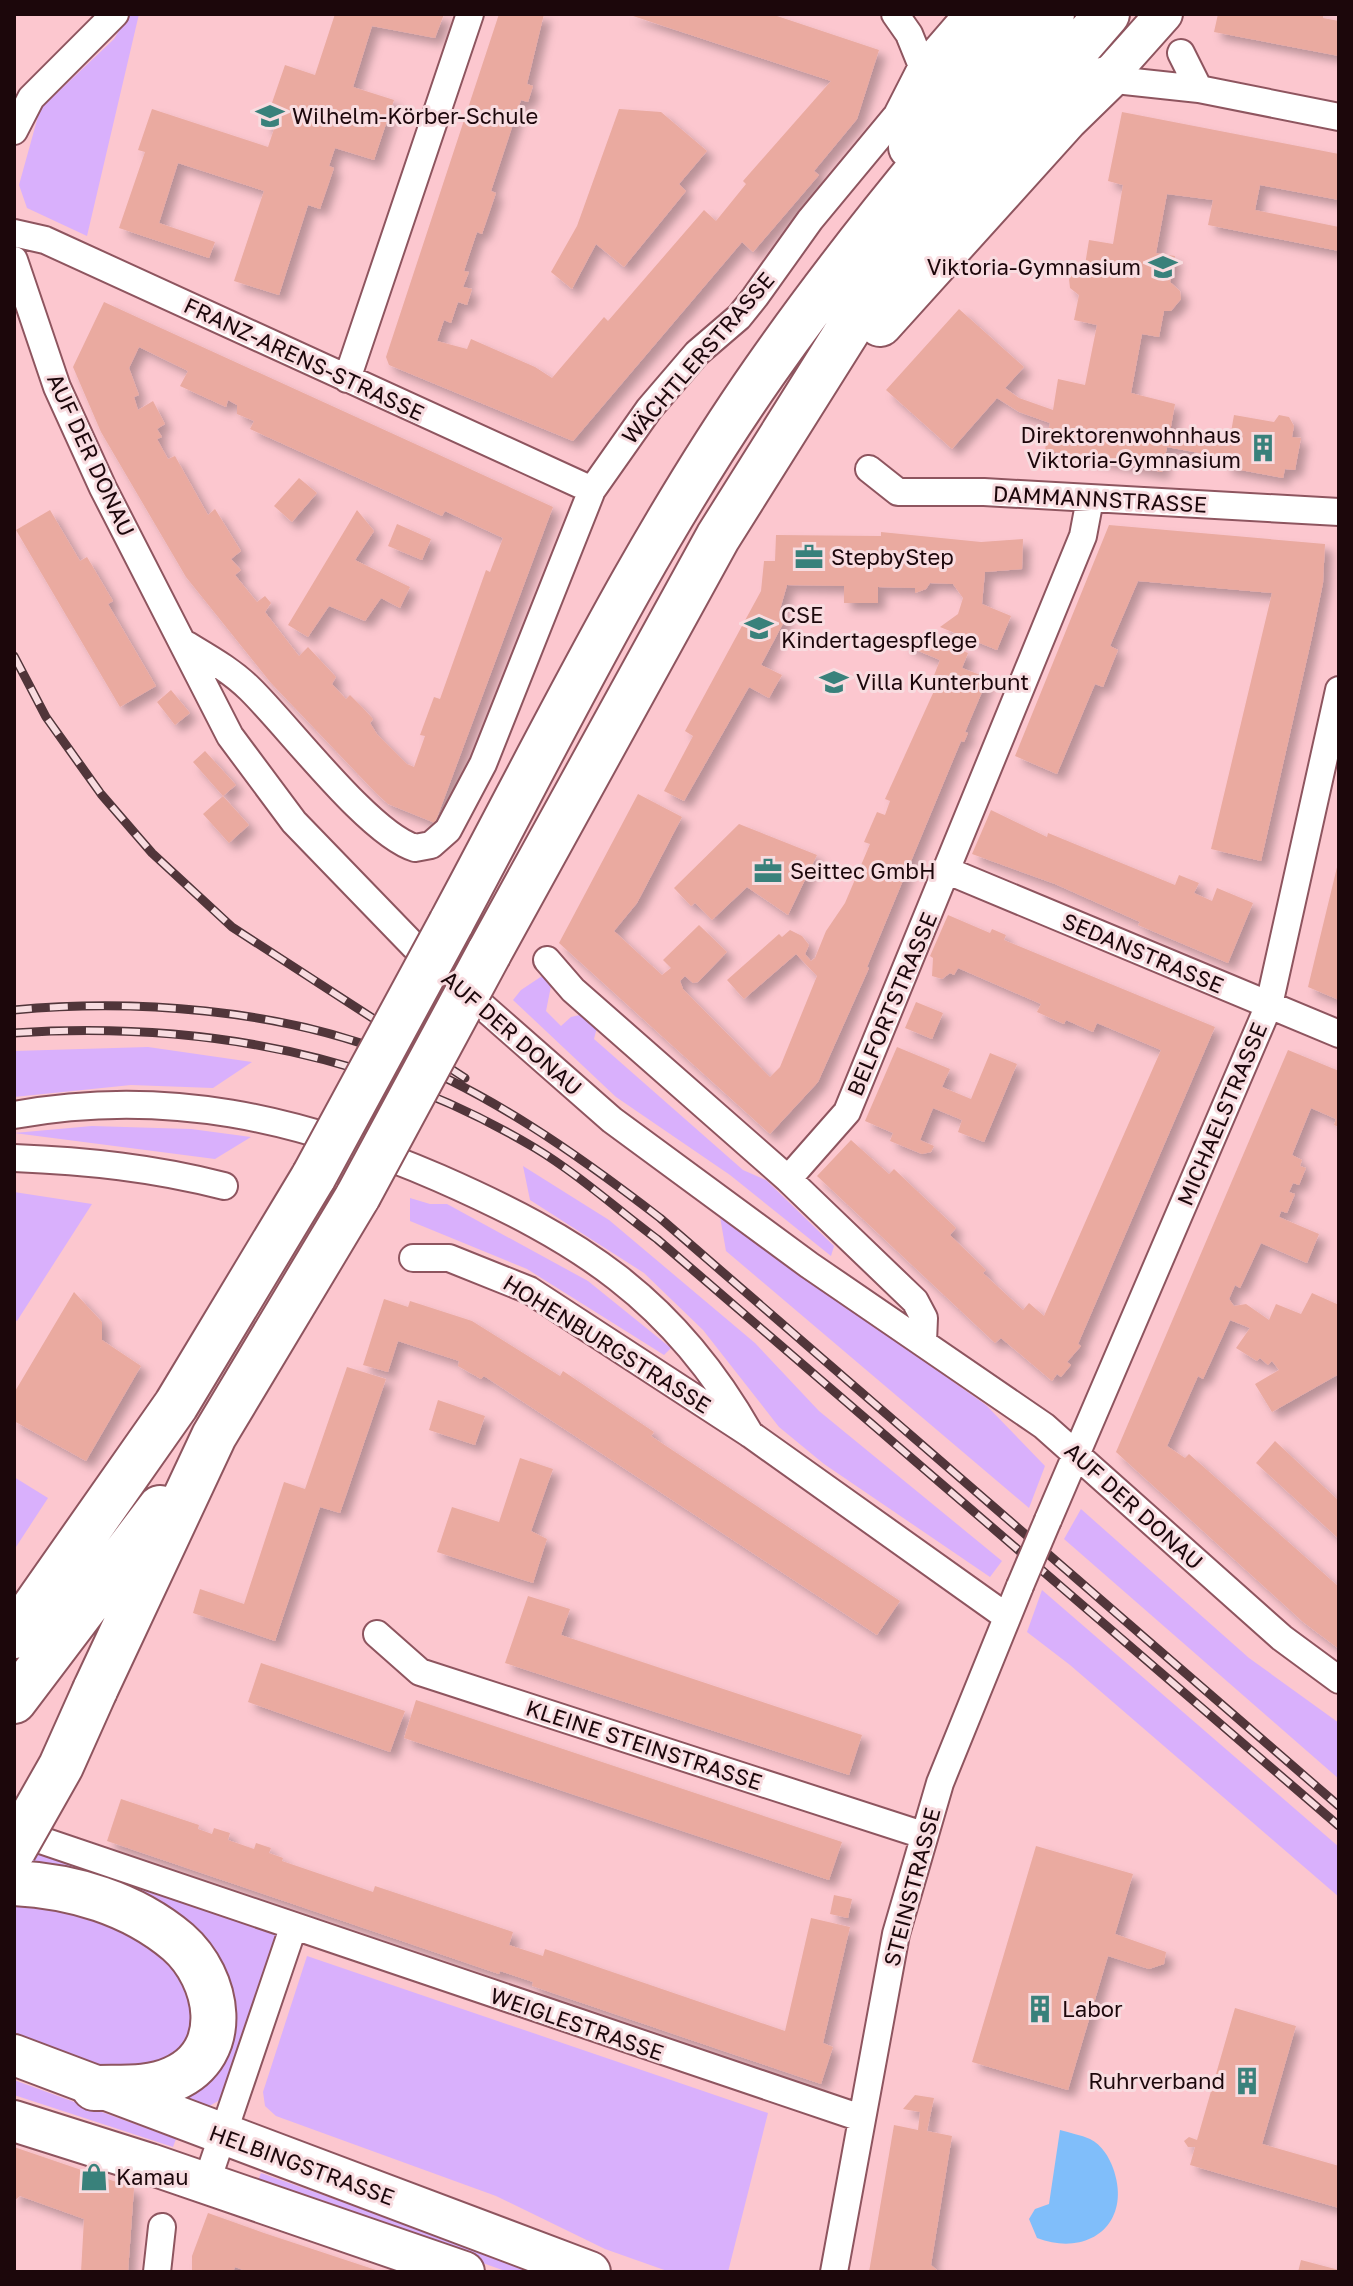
<svg xmlns="http://www.w3.org/2000/svg" width="1353" height="2286" font-family="'Golos Text',sans-serif">
	<defs>
		<filter id="shadow"><feDropShadow dx="7" dy="7" stdDeviation="4" flood-color="#0004"/></filter>
	</defs>
	<rect width="100%" height="100%" fill="#fcc7cf"/>
	<path fill="#d9b0fc" d="M129 14H139L87 236 27 208 19 185 40 109 114 39Z
		M542 976 551 986 546 1011 561 1026 571 1017 584 1014 597 1027 594 1039 743 1170 766 1180 834 1246 831 1256 730 1175 616 1097 513 1000 521 990Z
		M148 1047 252 1062 213 1088 131 1085 14 1097V1051Z
		M92 1126 191 1129 251 1137 215 1159 14 1133Z
		M523 1166 609 1220 755 1343 819 1411 1002 1561 990 1577 824 1464 779 1427 703 1330 644 1273 530 1200Z
		M14 1192 92 1204 17 1321 14 1319Z
		M410 1198 430 1204H447L588 1281 671 1348 664 1355 527 1269 410 1221Z
		M720 1217 986 1405 1045 1466 1029 1508 726 1251Z
		M14 1477 48 1498 14 1550Z
		M1081 1509 1249 1658 1339 1723V1779L1064 1539Z
		M1042 1590 1339 1847V1897L1070 1665 1027 1632Z
		M38 1847 275 1931 279 1937 226 2095C210 2108 200 2111 180 2110L223 1989 28 1867Z
		M14 1892 63 1896 180 1965 198 2025 169 2066 108 2072 14 2032Z
		M307 1956 768 2113 728 2272H670L605 2249 496 2196 276 2116 265 2106 263 2092Z
		M14 2080 176 2139 173 2147 14 2095Z
		M261 2173 541 2272H508L257 2183Z"/>
	<path fill="#80befa" d="M1060 2130C1070 2133 1081 2135 1090 2139 1102 2145 1109 2157 1113 2168 1133 2223 1089 2258 1037 2238L1029 2219 1035 2209 1049 2204Z"/>
	<path fill="#eaaaa0" fill-rule="evenodd" filter="url(#shadow)" d="M335 14H444L435 38 372 26 353 87 394 100 374 160 335 148 329 166 334 168 320 209 308 205 279 295 234 281 264 191 178 163 159 223 215 242 209 258 119 228 145 152 138 150 152 109 268 147 274 129 264 126 285 65 315 75Z
		M499 14H544L527 84 533 86 528 102 521 100 491 191 496 193 482 234 477 232 464 271 469 272 463 287 472 289 467 305 458 302 451 323 444 320 437 341 467 349 471 339 535 367 552 378 604 317 608 321 704 210 716 221 746 184 743 181 831 81 627 14H771L879 50 857 119 814 171 819 175 753 252 742 242 573 441 389 365 386 357Z
		M1218 14H1323V18L1339 21V56L1214 32Z
		M619 109 661 112 707 151 679 184 686 191 624 267 596 244 572 289 551 272 577 226Z
		M1122 112 1339 154V200L1260 185 1255 210 1339 227V251L1208 225 1213 200 1167 194 1156 253 1175 256 1170 282 1180 291 1181 299 1171 311H1164L1159 337 1142 334 1131 393 1175 404 1170 432 1222 441 1225 431 1231 432 1234 415 1274 422 1279 415 1289 417 1294 426 1292 437 1301 438 1295 470 1285 469 1283 478 1224 467 1226 458 1167 447 1162 472 1045 450 1050 423 1019 412 997 398 952 449 886 390 959 309 1024 367 1005 388 1019 398 1053 410 1058 379 1085 385 1097 325 1074 320 1079 295 1070 288 1069 279 1078 268 1085 265 1089 240 1113 244 1123 185 1108 181Z
		M104 302 553 507 435 823 388 804 376 793 271 683 186 577 101 432 73 367ZM139 347 188 371 180 386 226 407 228 400 237 405V414L254 421 250 429 442 516 445 511 503 538 490 572 486 570 440 699 434 697 420 735 425 736 414 767 407 764 377 734 370 723 373 719 362 707 350 695 346 699 332 684 336 677 308 647 299 656 265 612 271 603 265 596 257 602 235 575 241 570 231 559 241 551 215 509 208 515 175 456 168 459 157 439 162 437 157 429 165 424 153 401 138 410 134 397 139 395 129 368Z
		M299 478 317 493 292 522 274 506Z
		M50 510 80 561 87 557 113 601 108 604 156 686 120 707 16 530Z
		M357 510 374 531 355 560 410 587 400 608 381 598 365 621 329 606 308 637 288 625Z
		M397 524 431 539 422 560 388 546Z
		M1109 525 1325 544 1323 583 1312 637 1261 861 1211 849 1272 593 1138 581 1110 646 1118 650 1103 687 1095 684 1057 774 1015 756Z
		M881 532 981 542 1023 539 1022 569 985 572 982 604 1011 616 997 650 940 627 958 614 963 598 953 584 930 583 926 589 915 593V588L878 587V603H844V586L787 585 779 613 787 616 761 665 782 675 769 698 749 687 684 801 664 791 693 736 685 731 761 591 764 561H775L776 535 881 536Z
		M907 638 936 639 968 653 962 668 988 678 965 732 968 733 964 742 961 741 867 967 869 968 818 1082 770 1134 559 943 638 794 682 817 637 903 614 931 662 975 671 968 663 960 699 925 727 952 698 982 693 983 685 976 680 981 683 989 770 1077 780 1067 817 976 796 954 744 999 727 980 779 934 782 937 790 930 802 936 809 945 805 954 811 961 815 958 826 931 845 903 870 844 864 842 877 812 885 815 890 801 885 799 939 680 933 678 940 660 904 645Z
		M171 690 190 713 175 725 157 702Z
		M205 751 236 785 223 796 193 762Z
		M223 796 249 825 229 843 203 814Z
		M991 810 1047 837 1048 833 1175 885 1179 875 1199 883 1194 893 1212 901 1217 888 1253 903 1228 963 1138 925 1140 922 1055 884 972 854Z
		M739 824 817 855 788 915 747 887 712 920 695 903 691 906 674 888Z
		M1339 859V1000L1308 987Z
		M948 915 990 933 992 929 1006 935 1004 940 1215 1027 1078 1344 1081 1346 1067 1362 1071 1365 1061 1377 1057 1374 1052 1381 1001 1338 995 1343 817 1176 851 1140 889 1174 894 1169 956 1228 950 1235 986 1270 983 1273 1023 1310 1029 1303 1044 1316 1161 1050 1097 1023 1093 1032 1066 1020 1064 1024 1037 1012 1041 1004 958 968 954 975 950 973 942 979 932 976 933 958 930 956Z
		M916 1002 943 1013 932 1039 905 1028Z
		M897 1047 950 1069 942 1087 971 1099 990 1053 1017 1064 984 1142 958 1132 962 1120 933 1108 920 1140 934 1146 931 1152 922 1154 890 1141 893 1133 865 1121Z
		M1288 1050 1339 1071V1127L1334 1125 1336 1119 1311 1108 1292 1155 1302 1160 1300 1166 1306 1168 1299 1185 1293 1183 1289 1192 1295 1194 1287 1213 1281 1211 1279 1217 1319 1234 1307 1263 1261 1243 1240 1288 1235 1285 1229 1299 1234 1306 1246 1304 1269 1320 1276 1304 1301 1314 1312 1293 1339 1305V1374L1272 1412 1255 1384 1279 1370 1272 1361 1268 1365 1260 1358 1257 1361 1236 1348 1250 1328 1230 1320 1203 1379 1198 1376 1167 1446 1185 1458 1189 1454 1339 1587V1649L1303 1622 1116 1452Z
		M74 1292 102 1322V1340L141 1366 86 1461 14 1421V1393Z
		M384 1299 408 1307 410 1301 472 1321 560 1376 563 1371 654 1432 651 1436 900 1601 877 1635 484 1376 481 1379 458 1366 459 1361 398 1341 388 1372 363 1365Z
		M347 1367 386 1379 340 1513 320 1507 275 1641 193 1613 200 1589 244 1604 284 1482 305 1489Z
		M438 1400 485 1416 475 1445 429 1430Z
		M1275 1441 1339 1501V1539L1256 1463Z
		M520 1458 553 1469 531 1531 547 1539 533 1583 437 1552 452 1507 499 1522Z
		M528 1596 570 1609 561 1635 862 1735 849 1775 505 1663Z
		M261 1663 405 1711 390 1752 248 1702Z
		M416 1700 842 1842 829 1880 404 1738Z
		M121 1799 199 1825 198 1829 212 1834 214 1828 230 1833 228 1840 254 1849 256 1843 271 1848 269 1853 283 1858 282 1861 373 1892 375 1886 513 1932 509 1945 543 1956 545 1949 785 2031 811 1918 850 1927 823 2043 833 2047 821 2084 532 1986 533 1982 500 1971 499 1974 107 1841Z
		M1036 1846 1133 1874 1115 1934 1166 1952 1164 1964 1149 1969 1108 1956 1068 2090 972 2062Z
		M834 1895 852 1899 848 1918 830 1914Z
		M1235 2008 1296 2026 1262 2144 1339 2166V2208L1190 2165 1195 2147H1188L1184 2141 1189 2137 1197 2140Z
		M915 2095 934 2098 927 2131 952 2136 931 2265 939 2272H869L894 2125 918 2130 920 2112 903 2109Z
		M14 2147 134 2188 128 2272H81L84 2219 20 2196 14 2201Z
		M208 2213 264 2233 382 2272H249L235 2267 233 2272H192V2256Z
		M1301 2260 1339 2270V2272H1298Z"/>
	<g fill="none" stroke-linecap="round" stroke-linejoin="round">
		<defs>
			<path id="minor" d="M895 14 909 34 922 66
				M1181 53 1199 89 1339 117
				M1106 79 1199 89
				M14 131 31 98 115 14
				M14 233 45 240 592 490
				M14 260 57 387 103 488 230 736 294 822 414 946 612 1120 809 1265 1044 1426 1282 1638 1339 1680
				M347 379 470 14
				M869 469 898 492H984L1339 512
				M184 643C207 657 231 670 250 689 288 726 369 834 415 848L431 845 448 830 483 764 592 490 649 409 697 353 739 317 755 297 810 220 897 115 922 66 967 14
				M948 871 1339 1034
				M547 960 573 990 788 1179 915 1301 924 1318 923 1342
				M14 1115C165 1087 300 1118 439 1178 578 1239 673 1298 750 1434
				M14 1158C87 1161 154 1168 224 1186
				M788 1179 847 1112 1083 536 1090 499
				M413 1258H449L529 1290 750 1434 1007 1617
				M1048 1520 1269 1005 1339 690
				M377 1634 420 1672 923 1835
				M14 1831 861 2118
				M206 2184 293 1928
				M157 2272 162 2227
				M834 2272 896 1934 940 1783 1020 1586"/>
			<path id="secondary" d="M1106 79 1164 14"/>
			<path id="primary" d="M14 2055 590 2272
				M14 2121 150 2164 464 2272"/>
			<path id="motorway" d="M911 147 960 60 1001 14
				M880 324 1066 118 1106 79
				M451 923C551 737 643 545 764 372 852 246 950 128 1052 14
				M489 953 718 537 860 311 936 212 1107 14
				M14 1636 176 1405 314 1176
				M95 1690 214 1436 358 1196
				M14 1701 160 1508
				M14 1883C72 1886 132 1903 178 1942 219 1978 233 2053 173 2079 149 2090 120 2087 94 2088"/>
		</defs>
		<use href="#minor" stroke="#8e555f" stroke-width="30"/>
		<use href="#secondary" stroke="#8e555f" stroke-width="40"/>
		<use href="#primary" stroke="#8e555f" stroke-width="44"/>
		<use href="#motorway" stroke="#8e555f" stroke-width="48"/>
		<use href="#minor" stroke="#fff" stroke-width="26"/>
		<use href="#secondary" stroke="#fff" stroke-width="36"/>
		<use href="#primary" stroke="#fff" stroke-width="40"/>
		<use href="#motorway" stroke="#fff" stroke-width="44"/>
		<defs>
			<path id="rail" d="M14 656 46 717 101 794 152 853 232 927 465 1078
				M14 1010C135 999 277 1009 391 1054 489 1092 577 1154 660 1218L1339 1806
				M14 1033C197 1021 376 1053 535 1148 578 1174 617 1209 657 1239L1339 1826"/>
		</defs>
		<use href="#rail" stroke="#51353a" stroke-width="9"/>
		<use href="#rail" stroke="#f8dce0" stroke-width="6" stroke-dasharray="18" stroke-linecap="butt"/>
		<defs>
			<path id="minor-bridge" d="M1020 1586 1048 1520"/>
			<path id="motorway-bridge" d="M314 1176 451 923
				M358 1196 489 953
				M14 1849 61 1766 95 1690"/>
		</defs>
		<use href="#minor-bridge" stroke="#8e555f" stroke-width="30" stroke-linecap="butt"/>
		<use href="#motorway-bridge" stroke="#8e555f" stroke-width="48" stroke-linecap="butt"/>
		<use href="#minor-bridge" stroke="#fff" stroke-width="26"/>
		<use href="#motorway-bridge" stroke="#fff" stroke-width="44"/>
	</g>
	<defs>
		<symbol id="school-bare" viewBox="-9 -9 18 18"><path d="M0-5L7-2L0 1L-7-2ZM-4 1L0 2.5L4 1V4Q0 6-4 4Z" fill="#39817b" stroke="#f8dce0" stroke-width="2.5" paint-order="stroke"/></symbol>
		<symbol id="building-bare" viewBox="-9 -9 18 18"><path d="M-4-6H4V6H1V3H-1V6H-4ZM-2.5-4.3h1.7v1.8h-1.7ZM.8-4.3h1.7v1.8H.8ZM-2.5-1h1.7V.8h-1.7ZM.8-1h1.7V.8H.8Z" fill="#39817b" stroke="#f8dce0" stroke-width="2.5" paint-order="stroke"/></symbol>
		<symbol id="office-bare" viewBox="-9 -9 18 18"><path d="M-6-3h4V-5.5h4V-3h4V5H-6ZM-1-4.5V-3h2v-1.5ZM-6 0V1H6V0Z" fill="#39817b" stroke="#f8dce0" stroke-width="2.5" paint-order="stroke"/></symbol>
		<symbol id="shop-bare" viewBox="-9 -9 18 18"><path d="M-5-2.5h2.3a2.7 3.5 0 0 1 5.4 0H5L5.5 6h-11ZM-1.5-2.5h3a1.5 2.3 0 0 0-3 0Z" fill="#39817b" stroke="#f8dce0" stroke-width="2.5" paint-order="stroke"/></symbol>
	</defs>
	<g fill-rule="evenodd">
		<use href="#school-bare" x="250" y="96" width="40" height="40"/>
		<use href="#school-bare" x="1143" y="247" width="40" height="40"/>
		<use href="#building-bare" x="1243" y="428" width="40" height="40"/>
		<use href="#office-bare" x="789" y="537" width="40" height="40"/>
		<use href="#school-bare" x="739" y="608" width="40" height="40"/>
		<use href="#school-bare" x="814" y="662" width="40" height="40"/>
		<use href="#office-bare" x="748" y="851" width="40" height="40"/>
		<use href="#building-bare" x="1020" y="1989" width="40" height="40"/>
		<use href="#building-bare" x="1227" y="2061" width="40" height="40"/>
		<use href="#shop-bare" x="74" y="2157" width="40" height="40"/>
	</g>
	<g text-anchor="middle" stroke-width="6" stroke-linejoin="round" paint-order="stroke">
		<g font-size="22" fill="#1c070b" stroke="#f8dce0" text-anchor="start">
			<text x="292" y="124">Wilhelm-Körber-Schule</text>
			<text x="1141" y="275" text-anchor="end">Viktoria-Gymnasium</text>
			<text x="1241" y="443" text-anchor="end">Direktorenwohnhaus<tspan x="1241" dy="25">Viktoria-Gymnasium</tspan></text>
			<text x="831" y="565">StepbyStep</text>
			<text x="781" y="623">CSE<tspan x="781" dy="25">Kindertagespflege</tspan></text>
			<text x="856" y="690">Villa Kunterbunt</text>
			<text x="790" y="879">Seittec GmbH</text>
			<text x="1062" y="2017">Labor</text>
			<text x="1225" y="2089" text-anchor="end">Ruhrverband</text>
			<text x="116" y="2185">Kamau</text>
		</g>
		<g font-size="22" fill="#1c070b" stroke="#f8dce0">
			<text transform="translate(698 358) rotate(-49)" y="8">WÄCHTLERSTRASSE</text>
			<text transform="translate(304 359) rotate(25)" y="8">FRANZ-ARENS-STRASSE</text>
			<text transform="translate(91 455) rotate(65)" y="8">AUF DER DONAU</text>
			<text transform="translate(1100 499) rotate(3)" y="8">DAMMANNSTRASSE</text>
			<text transform="translate(1143 953) rotate(23)" y="8">SEDANSTRASSE</text>
			<text transform="translate(892 1004) rotate(-67)" y="8">BELFORTSTRASSE</text>
			<text transform="translate(512 1033) rotate(41)" y="8">AUF DER DONAU</text>
			<text transform="translate(1222 1114) rotate(-67)" y="8">MICHAELSTRASSE</text>
			<text transform="translate(607 1344) rotate(32)" y="8">HOHENBURGSTRASSE</text>
			<text transform="translate(1134 1506) rotate(42)" y="8">AUF DER DONAU</text>
			<text transform="translate(644 1745) rotate(18)" y="8">KLEINE STEINSTRASSE</text>
			<text transform="translate(912 1887) rotate(-75)" y="8">STEINSTRASSE</text>
			<text transform="translate(577 2024) rotate(19)" y="8">WEIGLESTRASSE</text>
			<text transform="translate(302 2165) rotate(20)" y="8">HELBINGSTRASSE</text>
		</g>
	</g>
	<rect width="1353" height="2286" fill="none" stroke="#1c070b" stroke-width="32"/>
</svg>
